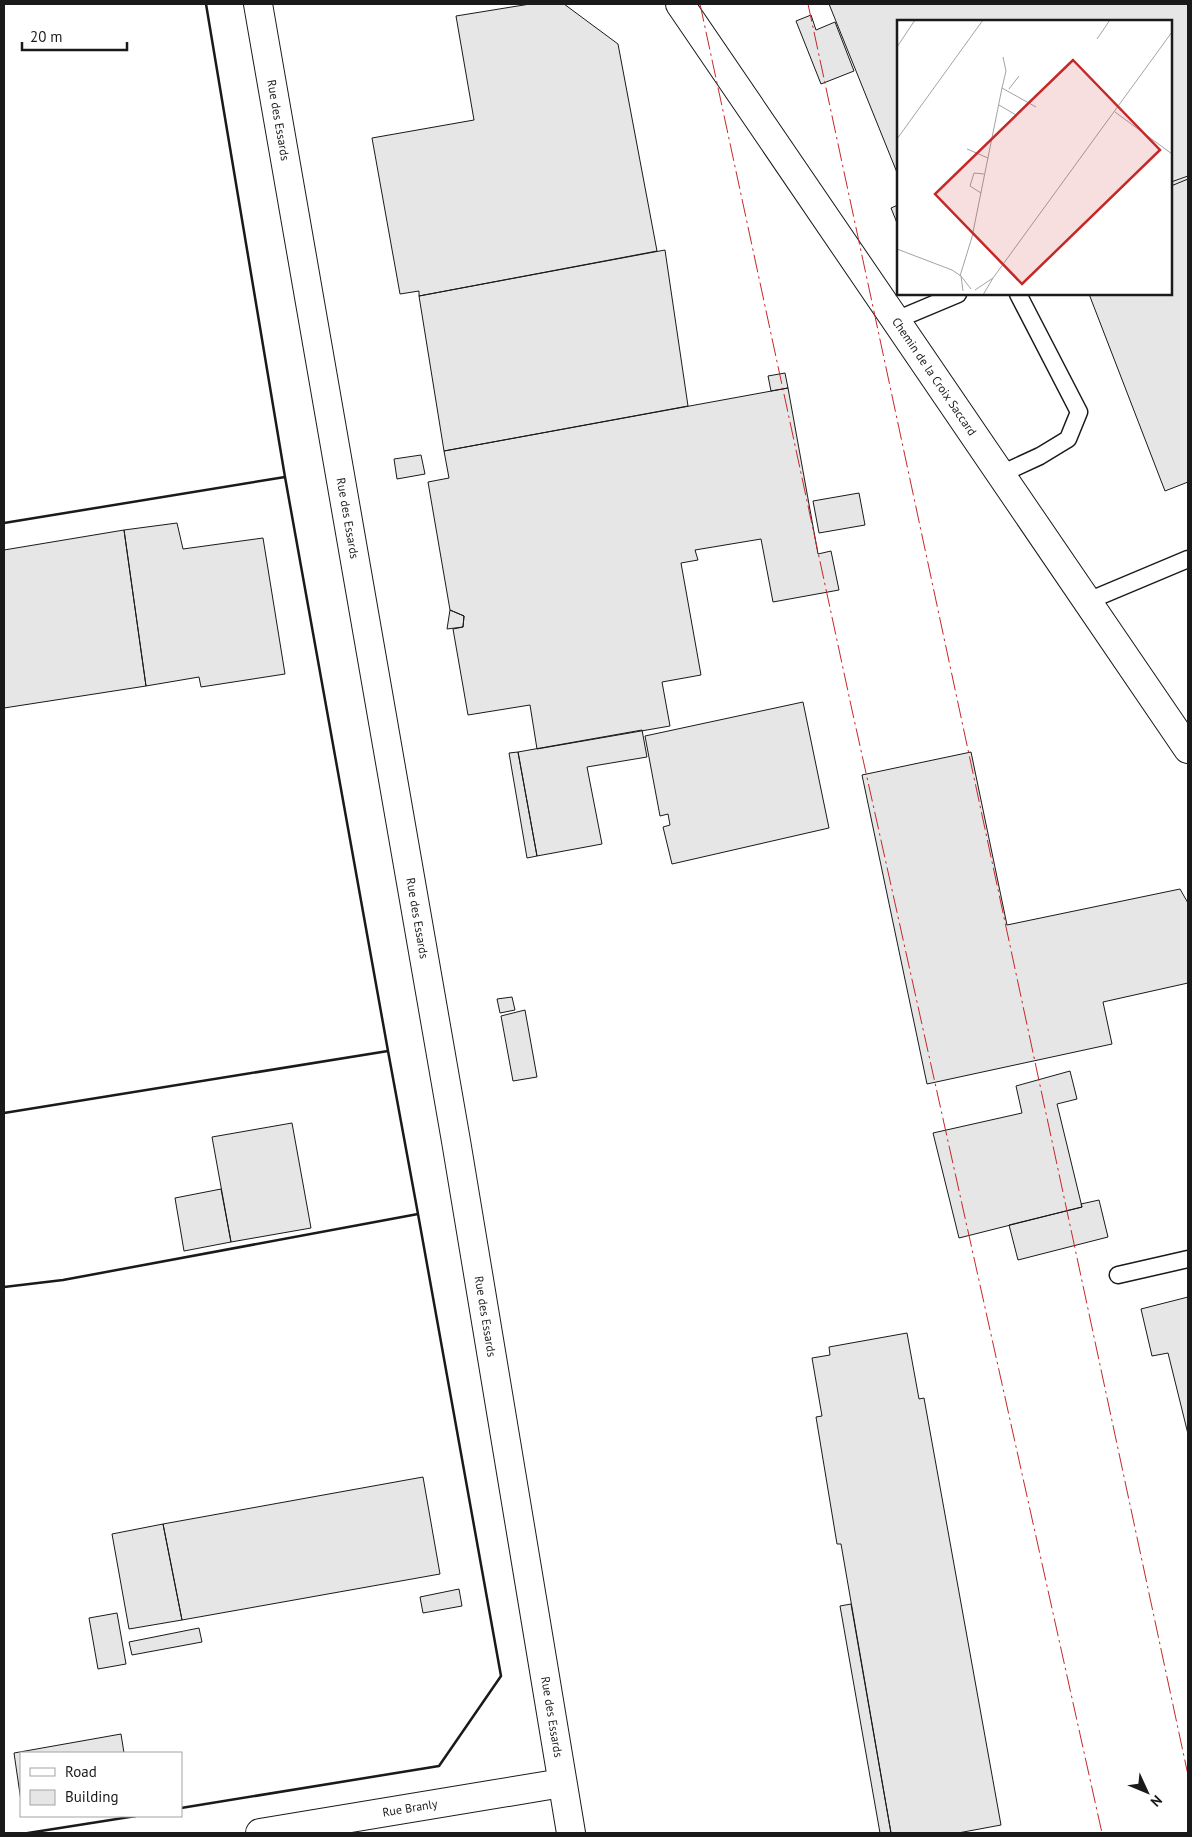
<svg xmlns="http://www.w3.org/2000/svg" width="1192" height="1837" font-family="'PT Sans',sans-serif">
	<rect width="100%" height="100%" fill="#fff"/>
	<path fill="#e6e6e6" stroke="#1a1a1a" d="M530 4H564L618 44 657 251 419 296V291L400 294 372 138 474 120 456 16Z
		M829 4H1188V179L1171 186V21H898V175Z
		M811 15 816 30 835 22 854 71 821 84 796 21Z
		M1188 176V482L1165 491 1089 294H1171V182Z
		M898 205V223H897L891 208Z
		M665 250 688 406 444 451 419 296Z
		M785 373 788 388 771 391 768 376Z
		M788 388 818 554 831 551 839 590 773 602 761 539 695 550 698 560 681 563 701 675 662 682 670 726 537 749 530 705 468 715 453 629 463 627 464 616 450 610 428 482 449 478 444 451Z
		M421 455 425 474 397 479 394 459Z
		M859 493 865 525 819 533 813 501Z
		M177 523 183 549 263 538 285 674 201 687 199 677 146 686 124 530Z
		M124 530 146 686 4 708V550Z
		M450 610 464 616 463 627 447 629Z
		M803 702 829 828 672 864 663 827 670 825 668 814 660 816 645 736Z
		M642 730 647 757 587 767 602 844 537 856 518 752Z
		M518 752 537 856 527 858 509 753Z
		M971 752 1007 925 1180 889 1188 903V983L1103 1002 1112 1044 927 1084 862 775Z
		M512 997 515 1010 500 1013 497 999Z
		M525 1010 537 1077 513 1081 501 1016Z
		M1070 1071 1077 1099 1057 1104 1082 1207 959 1238 933 1133 1022 1113 1016 1086Z
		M292 1123 311 1228 231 1242 212 1137Z
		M221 1189 231 1242 184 1251 175 1198Z
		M1099 1200 1108 1237 1018 1260 1009 1225 1082 1207 1081 1204Z
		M1188 1297V1434L1168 1353 1152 1356 1141 1309Z
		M907 1333 919 1399 924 1398 1001 1825 958 1833H891L841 1544H837L816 1417 822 1416 812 1358 830 1355 829 1347Z
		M423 1477 440 1574 182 1620 163 1524Z
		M163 1524 182 1620 129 1629 112 1534Z
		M459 1589 462 1606 423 1613 420 1597Z
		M851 1604 891 1833H880L840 1606Z
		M117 1613 126 1664 98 1669 89 1618Z
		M199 1628 202 1642 132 1655 129 1642Z
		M121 1734 124 1753H21V1801L14 1753Z"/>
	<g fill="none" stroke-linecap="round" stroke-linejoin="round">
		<defs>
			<path id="service" d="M896 320 958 294
				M1001 474 1040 456 1068 439 1079 412 1018 294
				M1088 601 1188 559
				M1118 1275 1188 1259"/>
			<g id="minor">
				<path id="s1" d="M258 4 456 1141 571 1833"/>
				<path id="s2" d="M680 4 1188 749"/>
				<path id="s3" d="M260 1833 562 1783"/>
			</g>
		</defs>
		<use href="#service" stroke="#1a1a1a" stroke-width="19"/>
		<use href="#minor" stroke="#1a1a1a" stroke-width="30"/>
		<use href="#service" stroke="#fff" stroke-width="16"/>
		<use href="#minor" stroke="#fff" stroke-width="28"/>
		<path stroke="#1a1a1a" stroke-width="2.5" d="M4 523 285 477 206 4
			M4 1113 388 1051 285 477
			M4 1287 63 1280 418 1214 388 1051
			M181 1808 439 1766 501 1676 418 1214
			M28 1833 136 1816"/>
		<path stroke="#c62828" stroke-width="1" stroke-dasharray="18 4 2.5 4" stroke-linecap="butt" d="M700 4 852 710 1102 1833
			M808 4 1188 1775"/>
	</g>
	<g text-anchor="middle" stroke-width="4" stroke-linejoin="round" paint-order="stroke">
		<g font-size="12" fill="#1a1a1a" stroke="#fff">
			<text dy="4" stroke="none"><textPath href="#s1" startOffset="118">Rue des Essards</textPath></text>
			<text dy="4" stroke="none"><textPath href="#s2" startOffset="451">Chemin de la Croix Saccard</textPath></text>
			<text dy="4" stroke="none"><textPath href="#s1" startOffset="522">Rue des Essards</textPath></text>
			<text dy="4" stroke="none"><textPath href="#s1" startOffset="928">Rue des Essards</textPath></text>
			<text dy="4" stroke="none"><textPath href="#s1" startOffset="1332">Rue des Essards</textPath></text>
			<text dy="4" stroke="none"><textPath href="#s1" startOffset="1738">Rue des Essards</textPath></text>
			<text dy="4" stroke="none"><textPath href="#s3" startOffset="152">Rue Branly</textPath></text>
		</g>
	</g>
	<g transform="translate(897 20)">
		<rect width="275" height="275" fill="#fff"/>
		<path fill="none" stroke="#a3a3a3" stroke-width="1" d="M200 19 213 0M0 27 18 0M105 68 139 87M112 69 122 56M102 85 119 95M218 92 275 134M0 119 86 0M70 129 91 138M84 173 73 166 77 153 87 154M0 229 55 250 64 256M63 256 75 217 105 68 109 51 106 37M96 258 275 12M78 270 96 258 86 275M66 271 64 256 74 269"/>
		<path fill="#c62828" fill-opacity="0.15" stroke="#c62828" stroke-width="2.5" d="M176 40 263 130 125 264 38 174Z"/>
		<rect width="275" height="275" fill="none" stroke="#1a1a1a" stroke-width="2.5"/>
	</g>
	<rect width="1192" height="1837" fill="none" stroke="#1a1a1a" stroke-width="10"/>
	<rect x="20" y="1752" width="162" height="65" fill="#ffffff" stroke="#a3a3a3"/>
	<rect x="30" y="1768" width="25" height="8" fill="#ffffff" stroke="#a3a3a3"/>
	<text x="65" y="1777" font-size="15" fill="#1a1a1a">Road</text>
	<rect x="30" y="1790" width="25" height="15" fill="#e6e6e6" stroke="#a3a3a3"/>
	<text x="65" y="1802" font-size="15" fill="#1a1a1a">Building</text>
	<g transform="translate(1147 1792) rotate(134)" stroke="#ffffff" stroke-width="4" paint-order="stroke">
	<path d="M0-4L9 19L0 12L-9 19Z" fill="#1a1a1a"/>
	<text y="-8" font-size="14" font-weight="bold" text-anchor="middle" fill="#1a1a1a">N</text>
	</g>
	<path d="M22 42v8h105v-8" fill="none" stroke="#1a1a1a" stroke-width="2.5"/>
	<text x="30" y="42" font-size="15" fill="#1a1a1a" stroke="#ffffff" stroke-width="4" paint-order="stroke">20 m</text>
</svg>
